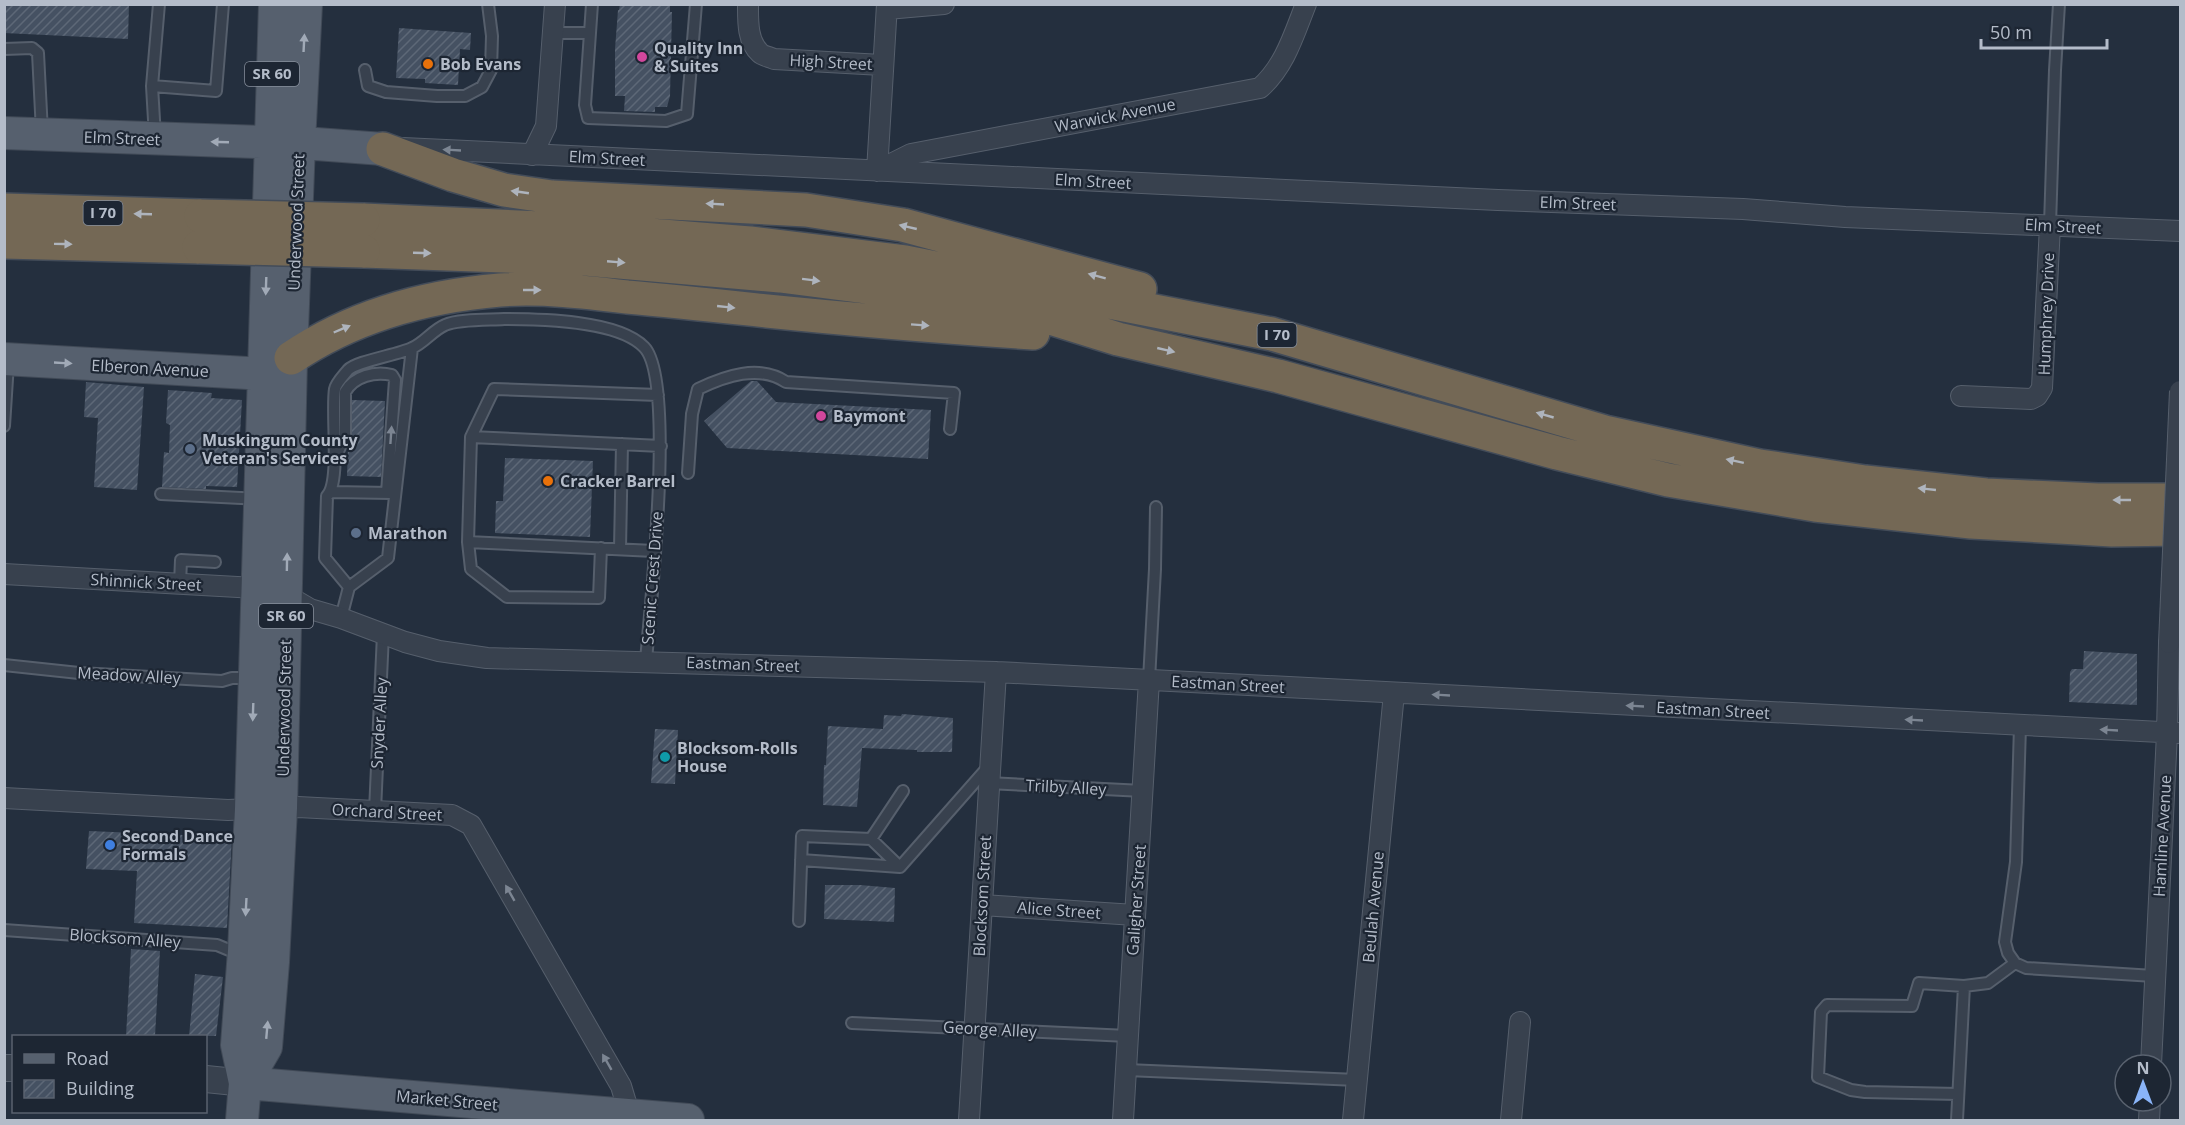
<svg xmlns="http://www.w3.org/2000/svg" width="2185" height="1125" font-family="'Open Sans',sans-serif">
	<defs>
		<pattern id="building-hatch" width="6" height="6" patternUnits="userSpaceOnUse" patternTransform="scale(1.5)"><rect width="6" height="6" fill="#455162"/><path d="M-1 1l2-2M0 6l6-6M5 7l2-2" fill="none" stroke="#5d6877"/></pattern>
	</defs>
	<rect width="100%" height="100%" fill="#242f3e"/>
	<path fill="url(#building-hatch)" d="M4 4H129L128 39 4 33Z
		M620 4H670V12H672L670 96 667 107H655V112L624 111 625 96H615V49L618 10H619Z
		M399 28 471 33 470 50 460 49 458 85 425 83V79L396 78Z
		M751 381H757L776 402 931 410 928 459 727 448 704 421Z
		M86 382 144 387 137 490 94 487 98 418 84 417Z
		M168 390 212 393 211 398 242 400 237 487 206 486V489L162 487 164 452 169 453 170 425 166 423Z
		M352 400 385 401 381 477 347 476 348 448 352 436Z
		M505 458 593 461 590 537 495 533 496 501H503Z
		M2084 651 2137 654V705L2069 702 2070 672 2072 669H2083Z
		M902 714 953 718 952 752H917V750L862 748 857 807 823 805 824 765H826L828 726 883 729 884 715 901 716Z
		M655 729 678 730 675 784 651 783Z
		M89 831 232 837 227 928 134 923 137 871 86 869Z
		M825 885H860L895 888 894 922 824 919Z
		M131 949 160 951 155 1036H126Z
		M195 974 223 977 216 1036H189Z"/>
	<g fill="none" stroke-linecap="round" stroke-linejoin="round">
		<defs>
			<path id="service" d="M159 4 152 86 216 91 223 4
				M592 4 585 105 588 118 666 121 687 114 696 4
				M553 33H590
				M4 49 32 48 38 53 42 132
				M365 70 368 86 386 92 437 96H465L482 87 491 70 492 36 488 4
				M152 86 155 137
				M2050 225 2055 70 2059 4
				M4 426 8 363
				M471 437 661 446
				M336 456 345 436V392C354 376 375 371 392 375L395 380 387 493
				M688 473 692 414 698 389C725 376 759 364 786 382L954 393 950 429
				M332 492 391 493
				M161 494 259 499
				M468 542 654 551
				M601 548 599 598 507 597 471 569 468 542 471 437 494 389 658 395
				M620 549 622 444
				M180 584 181 560 215 562
				M349 587 325 558 327 496C341 482 331 412 335 389 336 383 344 375 348 370 356 361 398 355 412 348 424 343 433 330 445 325 458 319 489 320 504 319 540 319 618 320 644 347 676 379 650 608 646 661
				M341 618 349 587 388 558 412 348
				M4 665 79 673 222 681 232 678H252
				M1149 680 1155 569 1156 507
				M988 783 1143 791
				M375 811 383 634
				M871 839 903 791
				M801 860 900 867 989 766
				M799 921 802 836 871 839 900 867
				M4 930 217 945 229 950 243 951
				M2015 963 2008 953 2005 942 2016 862 2020 726
				M852 1023 1128 1036
				M1127 1070 1357 1080
				M1958 1094 1865 1092 1851 1090 1818 1077 1821 1012 1827 1005 1912 1006 1919 983 1964 986
				M1957 1120 1964 986 1988 983 2015 963 2026 968 2154 976"/>
			<path id="minor" d="M748 4C748 20 747 41 760 53 763 56 770 57 774 59L882 65
				M887 4 877 171 911 154 1260 88C1285 66 1294 34 1306 4
				M887 9 944 4
				M403 148 1498 200 1743 209 1845 217 2180 231
				M532 155 546 126 555 4
				M1961 396 2031 399 2037 396 2042 388 2050 225
				M4 574 256 588 286 595 310 609 341 618 405 642 439 651 487 658 996 672 2180 733
				M4 798 228 810 298 807 452 815 471 825 621 1086 630 1116
				M982 905 1135 915
				M2151 1065 2167 733 2169 643
				M969 1120 996 672
				M1123 1120 1149 680
				M1353 1120 1394 693
				M1511 1120 1520 1022
				M2149 1120 2150 1101"/>
			<path id="tertiary" d="M4 1068H14
				M206 1079 245 1083"/>
			<path id="primary" d="M4 133 316 144 383 149
				M4 359 263 374 282 363
				M245 1083 266 1047 273 962 281 808 291 358 299 143 306 4
				M245 1083 688 1120
				M242 1120 245 1083 237 1045 244 951 251 809 275 4"/>
			<path id="motorway" d="M383 149 453 175 504 190 552 197 806 210 903 225 1140 289
				M4 210 201 216
				M363 220 587 230 750 243 905 262 1272 334 1605 432 1760 466 1865 482 1986 495 2098 500H2180
				M4 242 199 247
				M363 251 585 259 780 276 920 294 1044 316 1118 339 1278 376 1557 453 1668 480 1815 505 1971 522 2112 530 2180 529
				M291 358C353 316 427 296 500 290 542 287 585 292 627 297 674 301 720 306 767 311 856 320 944 327 1033 333"/>
		</defs>
		<use href="#service" stroke="#565f6c" stroke-width="14"/>
		<use href="#minor" stroke="#565f6c" stroke-width="22"/>
		<use href="#tertiary" stroke="#565f6c" stroke-width="28"/>
		<use href="#primary" stroke="#414a57" stroke-width="34"/>
		<use href="#motorway" stroke="#434c59" stroke-width="36"/>
		<use href="#service" stroke="#38414e" stroke-width="10"/>
		<use href="#minor" stroke="#38414e" stroke-width="20"/>
		<use href="#tertiary" stroke="#38414e" stroke-width="26"/>
		<use href="#primary" stroke="#56606e" stroke-width="32"/>
		<use href="#motorway" stroke="#746855" stroke-width="33"/>
		<defs>
			<path id="minor-bridge" d="M2169 643 2180 391"/>
			<path id="motorway-bridge" d="M201 216 363 220
				M199 247 363 251"/>
		</defs>
		<use href="#minor-bridge" stroke="#565f6c" stroke-width="22" stroke-linecap="butt"/>
		<use href="#motorway-bridge" stroke="#434c59" stroke-width="36" stroke-linecap="butt"/>
		<use href="#minor-bridge" stroke="#38414e" stroke-width="20"/>
		<use href="#motorway-bridge" stroke="#746855" stroke-width="33"/>
	</g>
	<defs><path id="oneway-solid" d="M-6-.8H1V-3.2L6.5 0L1 3.2V.8H-6Z" transform="scale(1.5)"/></defs>
	<g fill="#a1aab7">
		<use href="#oneway-solid" transform="translate(304 43) rotate(-87)"/>
		<use href="#oneway-solid" transform="translate(220 142) rotate(-178)"/>
		<use href="#oneway-solid" transform="translate(266 286) rotate(92)"/>
		<use href="#oneway-solid" transform="translate(63 363) rotate(3)"/>
		<use href="#oneway-solid" transform="translate(287 562) rotate(-89)"/>
		<use href="#oneway-solid" transform="translate(253 712) rotate(92)"/>
		<use href="#oneway-solid" transform="translate(246 907) rotate(93)"/>
		<use href="#oneway-solid" transform="translate(267 1030) rotate(-85)"/>
	</g>
	<g fill="#7c8592">
		<use href="#oneway-solid" transform="translate(452 150) rotate(-177)"/>
		<use href="#oneway-solid" transform="translate(391 435) rotate(-86)"/>
		<use href="#oneway-solid" transform="translate(1441 695) rotate(-177)"/>
		<use href="#oneway-solid" transform="translate(1635 706) rotate(-177)"/>
		<use href="#oneway-solid" transform="translate(1914 720) rotate(-177)"/>
		<use href="#oneway-solid" transform="translate(2109 730) rotate(-177)"/>
		<use href="#oneway-solid" transform="translate(510 893) rotate(-120)"/>
		<use href="#oneway-solid" transform="translate(607 1062) rotate(-120)"/>
	</g>
	<g fill="#aeb4bd">
		<use href="#oneway-solid" transform="translate(520 192) rotate(-172)"/>
		<use href="#oneway-solid" transform="translate(715 204) rotate(-177)"/>
		<use href="#oneway-solid" transform="translate(143 214) rotate(-178)"/>
		<use href="#oneway-solid" transform="translate(908 227) rotate(-167)"/>
		<use href="#oneway-solid" transform="translate(63 244) rotate(1)"/>
		<use href="#oneway-solid" transform="translate(422 253) rotate(2)"/>
		<use href="#oneway-solid" transform="translate(616 262) rotate(5)"/>
		<use href="#oneway-solid" transform="translate(1097 276) rotate(-165)"/>
		<use href="#oneway-solid" transform="translate(811 280) rotate(7)"/>
		<use href="#oneway-solid" transform="translate(532 290)"/>
		<use href="#oneway-solid" transform="translate(726 307) rotate(6)"/>
		<use href="#oneway-solid" transform="translate(920 325) rotate(4)"/>
		<use href="#oneway-solid" transform="translate(342 329) rotate(-23)"/>
		<use href="#oneway-solid" transform="translate(1166 350) rotate(13)"/>
		<use href="#oneway-solid" transform="translate(1545 415) rotate(-164)"/>
		<use href="#oneway-solid" transform="translate(1735 461) rotate(-168)"/>
		<use href="#oneway-solid" transform="translate(1927 489) rotate(-174)"/>
		<use href="#oneway-solid" transform="translate(2122 500) rotate(-180)"/>
	</g>
	<g fill="#d1479c" stroke="#1d2633" stroke-width="2">
		<circle cx="642" cy="57" r="6"/>
		<circle cx="821" cy="416" r="6"/>
	</g>
	<g fill="#e8710a" stroke="#1d2633" stroke-width="2">
		<circle cx="428" cy="64" r="6"/>
		<circle cx="548" cy="481" r="6"/>
	</g>
	<g fill="#5c6f8a" stroke="#1d2633" stroke-width="2">
		<circle cx="190" cy="449" r="6"/>
		<circle cx="356" cy="533" r="6"/>
	</g>
	<circle fill="#0f9aa8" stroke="#1d2633" stroke-width="2" cx="665" cy="757" r="6"/>
	<circle fill="#3f7fe0" stroke="#1d2633" stroke-width="2" cx="110" cy="845" r="6"/>
	<g text-anchor="middle" stroke-width="4.5" stroke-linejoin="round" paint-order="stroke">
		<g fill="#1d2633" stroke="#878f9c" stroke-width="1.5">
			<rect x="245" y="62" width="54" height="24" rx="4.5"/>
			<rect x="83.5" y="201" width="39" height="24" rx="4.5"/>
			<rect x="1257.5" y="323" width="39" height="24" rx="4.5"/>
			<rect x="259" y="604" width="54" height="24" rx="4.5"/>
		</g>
		<g font-size="15" font-weight="bold" fill="#b4bcc9">
			<text x="272" y="79">SR 60</text>
			<text x="103" y="218">I 70</text>
			<text x="1277" y="340">I 70</text>
			<text x="286" y="621">SR 60</text>
		</g>
		<g font-size="16" font-weight="bold" fill="#b4bcc9" stroke="#1d2633" text-anchor="start">
			<text x="654" y="54">Quality Inn<tspan x="654" dy="18">&amp; Suites</tspan></text>
			<text x="440" y="70">Bob Evans</text>
			<text x="833" y="422">Baymont</text>
			<text x="202" y="446">Muskingum County<tspan x="202" dy="18">Veteran's Services</tspan></text>
			<text x="560" y="487">Cracker Barrel</text>
			<text x="368" y="539">Marathon</text>
			<text x="677" y="754">Blocksom-Rolls<tspan x="677" dy="18">House</tspan></text>
			<text x="122" y="842">Second Dance<tspan x="122" dy="18">Formals</tspan></text>
		</g>
		<g font-size="16" fill="#b4bcc9" stroke="#1d2633">
			<text transform="translate(831 62) rotate(3)" y="6">High Street</text>
			<text transform="translate(1115 115) rotate(-11)" y="6">Warwick Avenue</text>
			<text transform="translate(122 138) rotate(2)" y="6">Elm Street</text>
			<text transform="translate(607 158) rotate(3)" y="6">Elm Street</text>
			<text transform="translate(1093 181) rotate(3)" y="6">Elm Street</text>
			<text transform="translate(1578 203) rotate(2)" y="6">Elm Street</text>
			<text transform="translate(296 222) rotate(-88)" y="6">Underwood Street</text>
			<text transform="translate(2063 226) rotate(3)" y="6">Elm Street</text>
			<text transform="translate(2046 314) rotate(-88)" y="6">Humphrey Drive</text>
			<text transform="translate(150 368) rotate(3)" y="6">Elberon Avenue</text>
			<text transform="translate(652 578) rotate(-86)" y="6">Scenic Crest Drive</text>
			<text transform="translate(146 582) rotate(3)" y="6">Shinnick Street</text>
			<text transform="translate(743 664) rotate(2)" y="6">Eastman Street</text>
			<text transform="translate(129 675) rotate(3)" y="6">Meadow Alley</text>
			<text transform="translate(1228 684) rotate(3)" y="6">Eastman Street</text>
			<text transform="translate(284 708) rotate(-89)" y="6">Underwood Street</text>
			<text transform="translate(1713 710) rotate(3)" y="6">Eastman Street</text>
			<text transform="translate(379 723) rotate(-87)" y="6">Snyder Alley</text>
			<text transform="translate(1066 787) rotate(3)" y="6">Trilby Alley</text>
			<text transform="translate(387 812) rotate(3)" y="6">Orchard Street</text>
			<text transform="translate(2162 836) rotate(-87)" y="6">Hamline Avenue</text>
			<text transform="translate(982 896) rotate(-87)" y="6">Blocksom Street</text>
			<text transform="translate(1136 900) rotate(-86)" y="6">Galigher Street</text>
			<text transform="translate(1373 907) rotate(-85)" y="6">Beulah Avenue</text>
			<text transform="translate(1059 910) rotate(4)" y="6">Alice Street</text>
			<text transform="translate(125 938) rotate(4)" y="6">Blocksom Alley</text>
			<text transform="translate(990 1029) rotate(3)" y="6">George Alley</text>
			<text transform="translate(447 1100) rotate(5)" y="6">Market Street</text>
		</g>
	</g>
	<rect width="2185" height="1125" fill="none" stroke="#b4bcc9" stroke-width="12"/>
	<rect x="12" y="1035" width="195" height="78" fill="#1d2633" stroke="#59626f" stroke-width="1.5"/>
	<rect x="24" y="1054" width="30" height="9" fill="#56606e" stroke="#59626f" stroke-width="1.5"/>
	<text x="66" y="1065" font-size="18" fill="#b4bcc9">Road</text>
	<rect x="24" y="1080" width="30" height="18" fill="url(#building-hatch)" stroke="#59626f" stroke-width="1.5"/>
	<text x="66" y="1095" font-size="18" fill="#b4bcc9">Building</text>
	<g transform="translate(2143 1083)"><circle r="28" fill="#1d2633" stroke="#59626f" stroke-width="1.5"/>
	<path d="M0-4.5L10 22L0 15L-10 22Z" fill="#8ab4f8"/>
	<text y="-9" font-size="16" font-weight="bold" text-anchor="middle" fill="#b4bcc9">N</text>
	</g>
	<path d="M1981 39v9h126v-9" fill="none" stroke="#b4bcc9" stroke-width="3"/>
	<text x="1990" y="39" font-size="18" fill="#b4bcc9" stroke="#1d2633" stroke-width="4.5" paint-order="stroke">50 m</text>
</svg>
